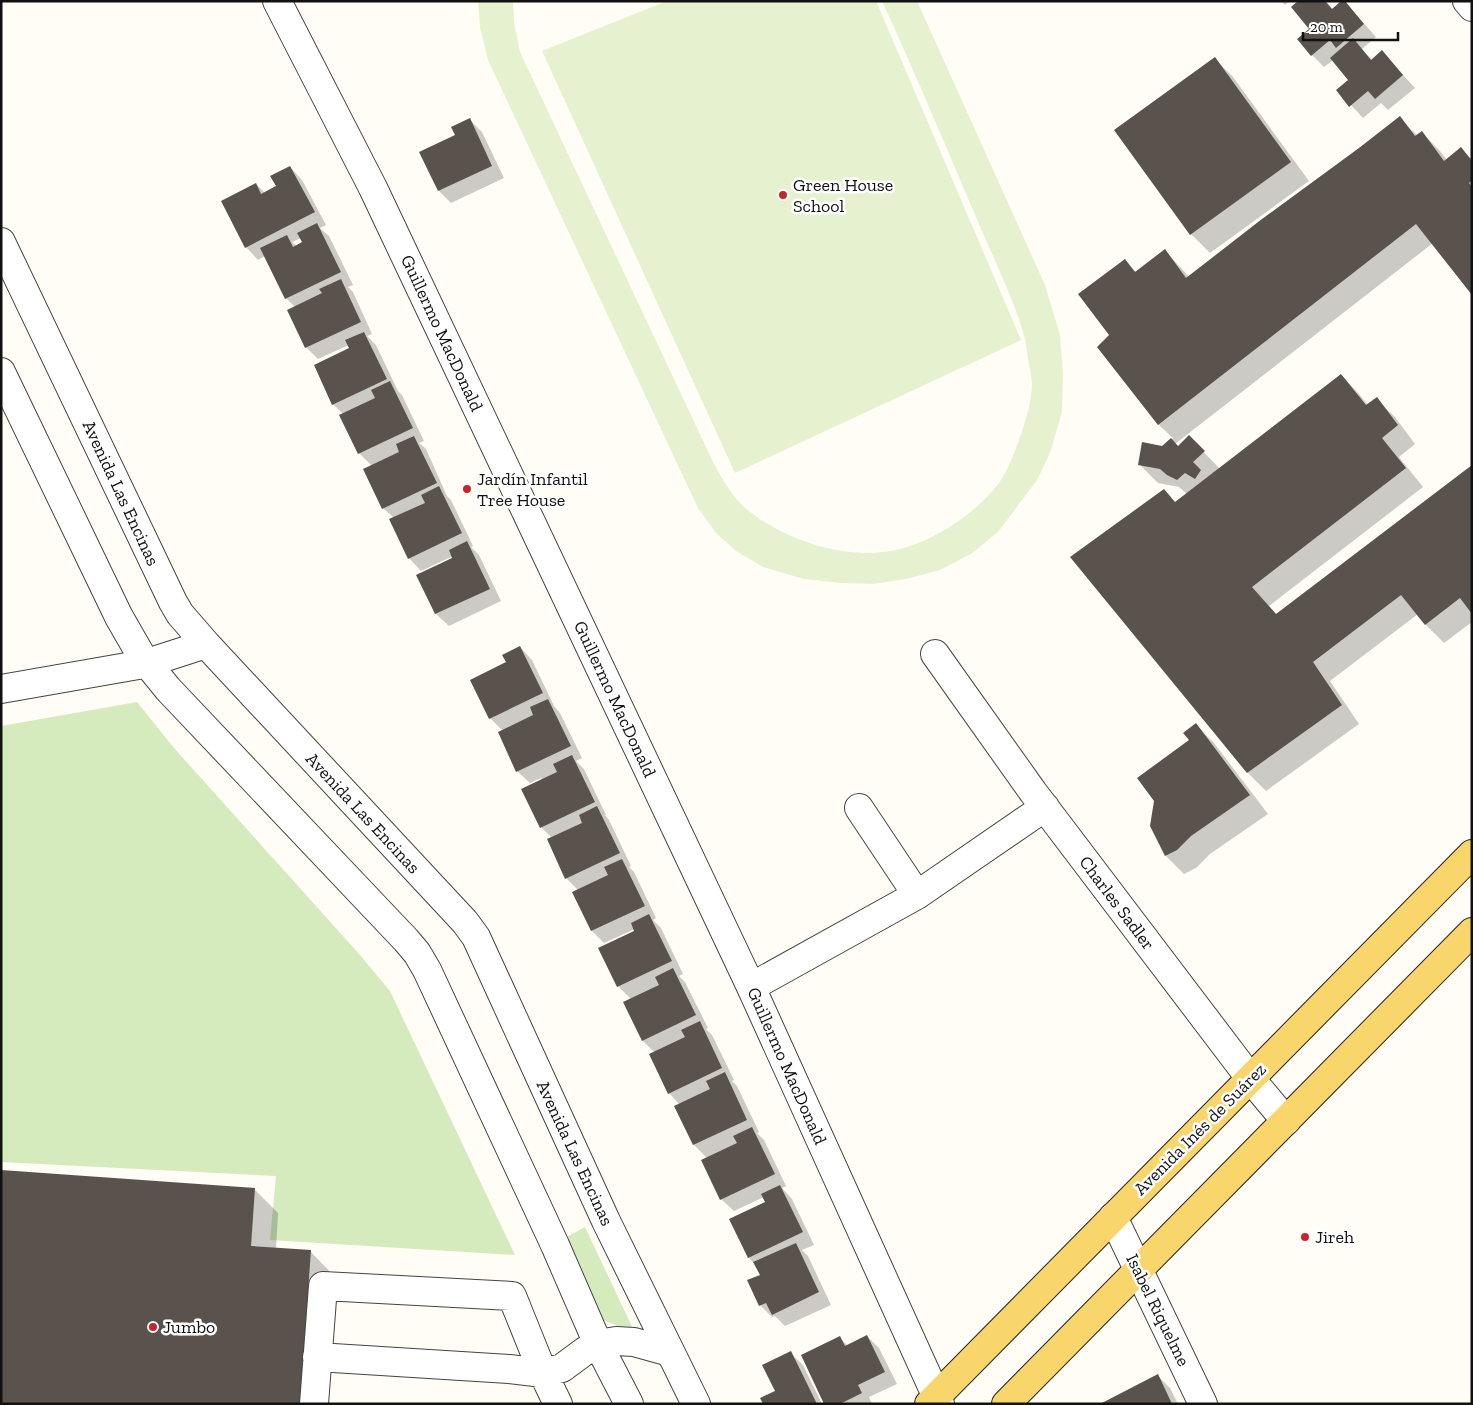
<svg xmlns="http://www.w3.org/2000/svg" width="1473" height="1405" font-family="'Zilla Slab',serif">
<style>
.green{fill:#d5ebbd}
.pitch{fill:#e6f2cf}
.shadow{fill:#0003;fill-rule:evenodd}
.building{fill:#5a524d}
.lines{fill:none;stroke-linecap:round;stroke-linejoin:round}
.minor-casing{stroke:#444;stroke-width:30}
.major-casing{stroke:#222;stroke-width:30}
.minor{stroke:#fff;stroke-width:28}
.major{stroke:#f9d66b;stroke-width:28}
.poi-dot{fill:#c4262e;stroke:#fff;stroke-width:2}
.labels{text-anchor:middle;stroke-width:5;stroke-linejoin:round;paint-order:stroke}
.poi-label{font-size:18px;fill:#111;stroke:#fff;text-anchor:start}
.street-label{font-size:18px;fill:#111;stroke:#fff}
</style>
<rect width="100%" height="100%" fill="#fffdf5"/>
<!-- green -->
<path class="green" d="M137 702 174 748 360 955 390 991 515 1255 270 1240 276 1176 1 1162V726Z
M585 1227 635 1333 603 1320 565 1238Z"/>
<!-- pitch -->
<path class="pitch" d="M478 1H513L514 22 520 52 714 464C722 478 731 495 743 506 778 537 837 558 883 552 925 548 974 516 999 483 1008 470 1014 454 1019 440 1025 423 1031 404 1032 386 1032 379 1030 371 1029 364 1027 356 1027 347 1025 339 1015 302 997 266 982 231 949 154 917 77 882 1H917L1045 285 1060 335 1063 373 1062 412 1050 453 1037 480 998 532 971 554 940 570 906 579 873 584 841 583 804 579 763 567 736 551 716 533 698 508 488 60 480 27Z
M667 1H876L1021 340 735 473 542 51Z"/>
<!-- shadow -->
<path class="shadow" d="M1281 1H1289L1285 5Z
M1300 1H1326L1333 10 1344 1 1376 37 1362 49 1372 60 1382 52 1415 88 1388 110 1381 103 1363 118 1337 90 1349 80 1333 60 1324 67 1312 55 1311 29Z
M1214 58 1233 77 1309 181 1210 253 1191 234 1115 130Z
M1399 118 1418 136 1422 133 1440 151 1447 160 1461 149 1472 159V293L1433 243 1175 444 1178 447 1189 437 1220 469 1341 375 1359 394 1368 405 1376 399 1395 417 1415 444 1399 457 1423 487 1269 606 1277 615 1472 467V622L1444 643 1426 625 1418 614 1330 681 1359 724 1266 791 1248 773 1176 503 1187 494 1179 487 1158 483 1139 464 1163 447 1173 438 1159 425 1098 348 1110 335 1125 261 1136 272 1165 251 1183 270 1189 277Z
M470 120 482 132 504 178 451 203 439 191 421 153 457 136Z
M290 167 302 180 326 225 320 228 329 236 353 285 348 287 353 292 372 334 367 336 376 345 398 391 402 395 424 441 419 443 426 449 447 496 451 500 473 546 471 547 479 555 501 601 449 626 436 614 418 575 454 559 453 556 421 571 409 558 394 518 383 508 372 466 359 453 343 414 333 404 351 349 349 345 318 359 306 347 295 307 286 298 265 256 258 260 246 247 256 184 265 193 277 187ZM301 238 303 243 297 246 292 242Z
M520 647 532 660 554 706 560 713 582 758 576 761 584 769 606 815H605L609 820 631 866 629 867 634 872 656 918 653 920 661 928 683 974 679 976 685 982 708 1028 706 1029 712 1035 734 1080 732 1081 737 1086 759 1132 757 1133 764 1140 786 1186 782 1188 792 1199 814 1245 802 1250 808 1256 831 1305 785 1326 775 1316 772 1317 760 1305 761 1276 755 1264 749 1258 731 1219 767 1202 764 1197 734 1211 721 1199 708 1159 694 1145 676 1107 680 1105 669 1093 655 1053 643 1041 625 1002 631 999 618 986 636 931 635 929 604 943 592 931 578 890 566 878 548 840 552 838 541 827 542 780 541 778 530 783 517 771 503 731 490 718 507 663Z
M1196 725 1214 743 1268 814 1210 854 1196 868 1184 874 1166 856Z
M254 1189 278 1213 276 1249 310 1251 334 1276 326 1404H1Z
M867 1336 879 1348 897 1384 869 1397 872 1404H826L840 1338 848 1346Z
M790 1353 803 1365 822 1404H764L777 1391Z
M1158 1376 1170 1388 1178 1404H1102Z"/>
<!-- building -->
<path class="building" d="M1298 1H1325L1332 9 1341 1H1345L1364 24 1336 48 1330 40 1311 56 1297 39 1309 29 1291 7Z
M1353 38 1371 60 1382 50 1403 75 1375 99 1368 91 1349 107 1336 90 1348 80 1330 58Z
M1215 57 1291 162 1190 235 1114 130Z
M1400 116 1415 136 1422 131 1444 161 1461 147 1472 161V180L1469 183 1472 187V295L1416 224 1158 425 1097 347 1109 335 1078 294 1125 259 1135 272 1165 249 1186 278 1262 219 1359 148Z
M470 118 492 166 438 191 419 152 455 135 451 127Z
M290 166 315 212 245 248 221 201 256 183 261 194 276 186 270 176Z
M317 223 341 272 285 299 260 248 287 235 293 247 302 242 297 233Z
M341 279 361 322 305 348 287 310 322 293 319 289Z
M364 332 387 379 332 405 314 365 349 348 345 340Z
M1341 374 1366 405 1377 397 1398 425 1382 438 1406 468 1252 587 1276 614 1472 465V614L1460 598 1425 625 1401 595 1313 662 1342 705 1247 773 1070 557 1164 489 1175 502Z
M390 381 413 428 358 454 339 415 375 398 371 390Z
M1189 435 1205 451 1193 462 1201 470 1195 479 1185 473 1177 480 1167 475 1160 469 1138 465 1142 442 1162 446 1171 438 1178 446Z
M414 436 437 483 382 509 363 469 399 452 396 444Z
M439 486 462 533 408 559 389 519 425 503 421 495Z
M467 541 490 589 435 614 416 575 452 558 449 550Z
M520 646 543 693 489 719 470 680 506 662 502 655Z
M548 699 571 746 516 772 498 732 533 715 530 707Z
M1196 723 1250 795 1191 836 1177 850 1165 856 1150 826 1154 801 1137 778 1189 740 1183 733Z
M572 755 595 802 540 828 521 789 557 772 553 764Z
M597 806 620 853 565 879 547 839 582 823 579 815Z
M622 859 645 906 591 931 572 892 608 875 604 867Z
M649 914 672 961 617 987 598 948 634 931 631 923Z
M673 968 696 1015 642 1041 623 1002 659 985 655 977Z
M700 1021 722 1068 668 1094 649 1054 685 1037 681 1030Z
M725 1072 747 1120 693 1145 674 1106 710 1089 706 1081Z
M752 1127 775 1174 720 1200 701 1160 737 1143 733 1136Z
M1 1170 255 1188 251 1246 311 1250 300 1404H1Z
M780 1185 803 1232 748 1258 729 1219 765 1202 761 1194Z
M796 1243 819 1292 772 1315 766 1303 759 1306 747 1280 760 1275 753 1262Z
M867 1335 885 1372 858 1385 862 1393 840 1404H824L801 1355 840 1336 845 1346Z
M791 1351 817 1404H763L760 1398 775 1391 762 1365Z
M1158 1374 1172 1404H1100Z"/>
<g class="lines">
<defs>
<path id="minor" d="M277 1 373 188 751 987 940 1404
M1467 1 1472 7
M1 242 173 602 180 614 206 644 465 922 476 937 606 1221 696 1404
M1 372 119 617 142 657 168 689 406 940 417 953 427 970 555 1245 598 1344 629 1404
M935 654 1033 792 1250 1078 1286 1121
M1 689 144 664 206 644
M859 808 917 895
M751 987 917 895 1045 807
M1113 1217 1203 1404
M317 1357 509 1369 543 1373 562 1368 585 1351 598 1344 616 1341 634 1342 670 1352
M314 1404 323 1286 512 1296 543 1373 558 1404"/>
<path id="major" d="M929 1404 1472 854
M1006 1404 1472 932"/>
</defs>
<!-- minor casing -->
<use href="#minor" class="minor-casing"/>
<!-- major casing -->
<use href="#major" class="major-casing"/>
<!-- minor -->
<use href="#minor" class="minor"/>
<!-- major -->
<use href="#major" class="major"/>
</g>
<!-- markers -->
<g class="poi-dot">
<circle cx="783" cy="195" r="5"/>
<circle cx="467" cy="489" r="5"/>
<circle cx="1305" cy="1237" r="5"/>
<circle cx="153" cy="1327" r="5"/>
</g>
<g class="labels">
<!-- poi labels -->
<g class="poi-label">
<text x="793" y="191">Green House<tspan x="793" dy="21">School</tspan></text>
<text x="477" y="485">Jardín Infantil<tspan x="477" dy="21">Tree House</tspan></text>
<text x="1315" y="1243">Jireh</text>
<text x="163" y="1333">Jumbo</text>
</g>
<!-- street labels -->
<g class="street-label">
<text transform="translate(442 333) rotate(65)" y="6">Guillermo MacDonald</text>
<text transform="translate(121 493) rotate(65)" y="6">Avenida Las Encinas</text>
<text transform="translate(615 699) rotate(65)" y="6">Guillermo MacDonald</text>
<text transform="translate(363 813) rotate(47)" y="6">Avenida Las Encinas</text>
<text transform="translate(1117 903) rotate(53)" y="6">Charles Sadler</text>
<text transform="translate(787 1066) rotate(66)" y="6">Guillermo MacDonald</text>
<text transform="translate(1200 1129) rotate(-45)" y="6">Avenida Inés de Suárez</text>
<text transform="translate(575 1153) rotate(65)" y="6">Avenida Las Encinas</text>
<text transform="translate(1158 1310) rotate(64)" y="6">Isabel Riquelme</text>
</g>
</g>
<!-- border -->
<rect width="1473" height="1405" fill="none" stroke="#111111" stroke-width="5"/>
<!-- scale -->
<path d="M1303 32v8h95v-8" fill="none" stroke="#111111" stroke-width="2.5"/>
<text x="1310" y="32" font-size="15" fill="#111111" stroke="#ffffff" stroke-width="4" paint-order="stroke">20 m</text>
</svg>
